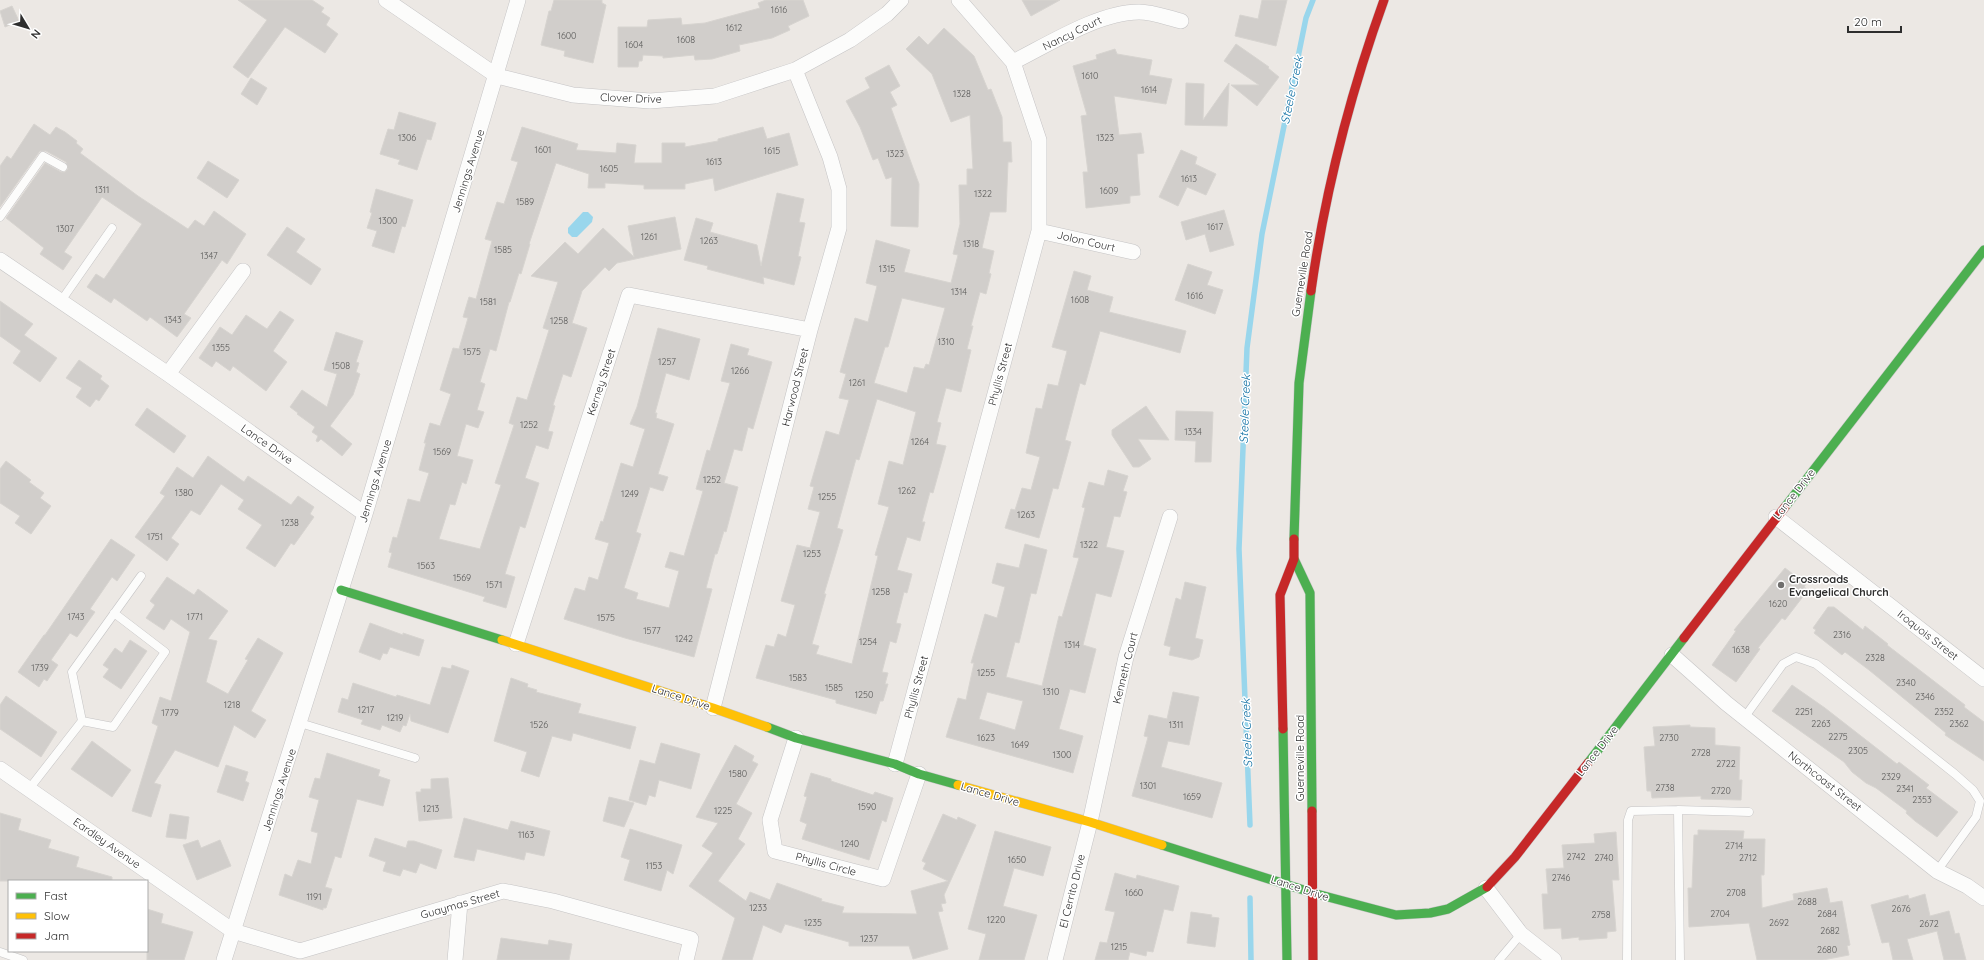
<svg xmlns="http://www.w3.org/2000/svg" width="1984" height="960" font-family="Quicksand,sans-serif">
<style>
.water{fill:#99d6ec}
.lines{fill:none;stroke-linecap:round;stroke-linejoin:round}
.stream{stroke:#99d6ec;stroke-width:5.5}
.building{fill:#d1cecb;stroke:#d7d4d0;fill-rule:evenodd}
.lane-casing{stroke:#c5c4c5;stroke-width:9}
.street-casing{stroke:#c5c4c5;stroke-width:16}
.fast-casing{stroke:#c5c4c5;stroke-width:10}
.slow-casing{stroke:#c5c4c5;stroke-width:10}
.jam-casing{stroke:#c5c4c5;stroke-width:10}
.lane{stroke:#fcfcfb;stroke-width:8}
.street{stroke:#fcfcfb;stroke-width:15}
.fast{stroke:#4caf50;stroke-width:9}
.slow{stroke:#ffc107;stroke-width:9}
.jam{stroke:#c62828;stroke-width:9}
.poi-dot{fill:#706f6e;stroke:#fff;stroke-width:1.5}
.labels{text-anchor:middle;stroke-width:3;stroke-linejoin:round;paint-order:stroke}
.number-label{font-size:9px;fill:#585857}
.street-label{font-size:11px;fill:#2e2e2e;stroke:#fff}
.poi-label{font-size:11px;font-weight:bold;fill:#2e2e2e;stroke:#fff;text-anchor:start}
.water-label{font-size:12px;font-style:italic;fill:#0d6fa3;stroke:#fff}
</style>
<rect width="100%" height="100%" fill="#ece8e4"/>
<!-- water -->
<path class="water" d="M583 212H588L593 217 592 222 577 237H572L568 233V228Z"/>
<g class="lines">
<!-- stream -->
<path class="stream" d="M1250 825 1239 549 1247 348 1262 234 1306 18 1313 0
M1250 898 1251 960"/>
</g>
<!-- building -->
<path class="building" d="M238 0H312L324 8 321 12 330 18 326 25 338 34 325 53 285 27 248 78 233 67 267 20Z
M554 0H602V3L606 5 593 63 564 56 565 51 541 45 549 11H551Z
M766 0H803L809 16 788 26 790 30 772 38 739 45 740 51 712 59 695 60 694 55 663 58V56L643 55 642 61H639L638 67H618V27H647L648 20 681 18 682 25 705 23 760 8 758 3Z
M1022 0H1060L1031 16Z
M1262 0H1287L1276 46 1235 36 1240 15 1258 19Z
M12 6 19 21 5 27 0 11Z
M944 28 974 56 988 90 991 89 1002 117 1003 142H1011L1012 162H1008L1006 212H990L982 248 994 251 989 273 991 274 986 294 980 292 971 326H973L967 349 971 350 961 392 946 388 937 422 941 423 936 444 946 446 933 493 930 492 922 522H925L920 541 907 537 897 570 912 574 907 593 904 592 896 623 901 624 896 643 890 641 882 672 888 673 885 684H888L883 701H880L876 714 836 703V700L756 678 766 645 774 647 778 634 786 637 795 605 781 601 797 545 810 548 820 512 808 509 814 487 810 486 826 431 839 435 849 400 839 398 846 374 840 372 855 318 868 322 877 286 866 283 876 240 910 250 904 272 951 283 958 255 953 254 960 224 959 185H967V169H973L970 115 951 122 932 74 906 49 919 36 928 45ZM902 298 945 308 929 365 926 364 924 369 914 367 907 393 874 383 885 347H888ZM877 399 916 412 903 465 889 461 878 504 889 507 875 555 878 556 852 664 816 654 819 646 812 644 826 594H824L843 530 837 528 856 459 859 460Z
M1236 44 1269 67 1268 68 1279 77 1257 106 1231 85H1259L1224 61Z
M1115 49 1117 54 1152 60 1149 75 1172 79 1166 104 1114 96 1119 135 1141 133 1144 153 1137 154 1140 195 1130 196V203L1086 208 1083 172H1088L1081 116 1087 115 1073 66 1097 59 1096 55Z
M889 65 900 86 890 92 897 105 891 108 919 184 918 227 891 226 892 177 886 179 878 158 873 160 860 127 846 101 870 88 865 78Z
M251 78 267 88 257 105 241 94Z
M1186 83 1204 84 1203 120 1229 83 1227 126 1185 125Z
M399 112 436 123 431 140 427 139 417 170 398 164 400 160 380 154 388 129 394 130Z
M34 124 50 135 56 127 65 132 77 141 76 143 83 149 80 153 138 196 188 229 195 220 204 226 214 211 246 234 227 264 222 260 184 314 191 318 177 337 150 317 147 321 114 298 111 303 87 287 96 274 104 279 142 224 102 197 64 252 72 257 63 270 40 254 44 248 6 218 45 163 61 172H65L68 169 66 162 46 151H40L0 207V166L7 156 11 159Z
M522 127 578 144 576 150 616 153 617 143 636 145 634 163H662V143H685V147L718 141V139L763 127 767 139 789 133 798 165 715 191 713 178 685 184V189H644V185L605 183V188H588L589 174 556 163 529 244H530L521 274 519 273 510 302H509L496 351 490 349 480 382 485 384 477 410 484 412 478 428 466 424 457 456 473 460 466 484 462 482 455 505 450 504 439 539 480 549 501 485 495 483 514 425 509 423 517 397 527 400 549 330 543 328 558 282 531 276 565 242 578 254 603 228 634 257 628 226 675 217 681 249 617 263 609 271 605 267 582 291 572 323 587 328 571 377 563 374 553 405 555 406 548 431 553 432 548 449 536 445 525 478 539 483 525 528 520 526 505 574 515 577 506 608 483 601 485 597 388 567 392 553 389 552 393 537 397 538 408 499 420 502 429 473 419 470 426 443H424L430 423 440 426 451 394 440 390 453 348 459 349 468 318 463 317 469 297 476 299 492 241 485 239 497 202 504 204 518 162 511 160Z
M1181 150 1197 157 1195 164 1216 174 1206 195 1187 187 1178 206 1159 197Z
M208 161 239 180 227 198 197 178Z
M376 189 413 200 405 227 402 226 394 253 372 246 377 231 367 228 372 213 370 212Z
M777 193 804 199 799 222 805 223 798 256 801 257 794 285 763 277 764 284 707 269 708 266 684 260 696 218 713 223 710 232 757 245 761 266Z
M1224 210 1234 245 1210 252 1205 234 1186 240 1181 222Z
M287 227 305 239 296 252 321 269 311 285 267 255Z
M1188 264 1212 272 1207 285 1223 290 1215 314 1175 300Z
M1074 271 1091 276 1087 290 1113 297 1109 312 1186 331 1180 353 1100 331 1085 385 1080 383 1065 440 1071 442 1058 489 1053 488 1039 538 1005 528 1011 509 1015 510 1022 488 1031 490 1040 457 1026 453 1036 408 1042 409 1048 384 1058 386 1067 351 1052 347Z
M0 301 33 324 24 335 57 358 40 382 13 363 21 351 0 336Z
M280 311 294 320 273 351 287 362 266 391 233 366 230 371 216 361 212 367 199 358 220 327 232 335 246 315 267 329Z
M658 328 700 339 689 380 666 373 655 413H657L656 418 674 424 658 474 668 477 663 491 650 487 636 532 641 534 624 588 638 593 636 599 669 608 679 571 665 567 670 552 684 556 703 491 696 489 707 450 710 451 730 383 721 381 731 344 749 349 747 355 772 362 753 429 748 427 742 451 734 449 724 483 738 487 726 532 724 531 717 554H715L706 588 712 589 694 657 625 638 564 619 575 588 585 591 589 577 598 580 609 543 595 539 601 521 603 522 621 463 633 467 645 429 630 424 637 407Z
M336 332 363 341 356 362 359 363 356 372 360 374 353 395 330 426 352 444 342 456 321 439 318 442 316 441 318 436 312 432 315 427 297 414 298 413 290 407 302 390 327 407 337 374 324 370Z
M79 360 102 376 100 379 109 386 99 401 96 399 90 407 76 397 82 388 66 378Z
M1146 406 1169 440 1138 439 1151 459 1139 467H1133L1112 435V430Z
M147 408 186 436 174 453 135 425Z
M1176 411 1213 412 1211 462H1195L1196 441 1175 440Z
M208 456 244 482 248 476 291 505 298 496 314 507 310 514 314 517 294 545 291 543 275 567 246 548 262 525 238 509 244 500 221 484 200 515 191 510 171 538 179 544 167 561 135 537 165 496 160 493 177 467 193 478Z
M6 461 31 480 29 482 44 493 40 498 51 506 31 534 15 523 20 516 0 503V469Z
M1108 470 1128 476 1123 491 1127 492 1120 517 1114 516 1106 547 1124 551 1111 597 1096 593 1083 645 1096 649 1085 693 1070 689 1059 729 1083 736 1073 773 946 737 958 698 966 700 974 663H971L985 614 997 618 1005 587 992 583 997 563 1019 568 1025 544 1047 550 1036 594 1031 593 1019 643 1015 642 1006 677 1042 686 1059 616 1062 617 1079 558 1073 557 1085 508 1082 507 1089 482 1104 486ZM987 692 1023 701 1015 730 979 719Z
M111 539 135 555 117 581 112 577 90 609 95 612 77 637 70 633 51 660 58 665 47 681 44 679 39 687 18 672 44 635H45Z
M1785 568 1806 584 1804 587 1808 590 1785 620 1782 618 1758 648 1760 649 1736 682 1712 665 1736 631 1734 630Z
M167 577 194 595 198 589 228 611 208 639 217 641 206 682 228 694 248 660 245 659 258 638 283 653 251 711 266 720 255 738 234 725 218 767 175 750 154 783 161 785 151 817 132 811 158 726 152 723 160 697 171 701 190 632 171 619 164 630 146 618 155 605 150 601Z
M1185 582 1206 587 1195 638 1203 640 1199 657 1192 660 1169 655 1171 647 1164 645 1176 598 1181 600Z
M1828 607H1834L1863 630 1865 626 1888 644 1887 645 1965 705 1964 707 1984 722V761L1945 735 1946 733 1869 670 1845 652 1842 655 1814 633 1816 630 1813 628Z
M370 623 403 635V633L424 640 419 656 390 647 387 654 383 653 380 660 359 652Z
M130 640 147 651 121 689 103 677 109 669 103 665 115 648 122 653Z
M452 665 469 671 448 733 411 721 410 714 406 726 403 725 400 732 382 725 380 730 361 724 363 720 338 712 342 698 348 700 353 683 396 697 397 695 430 705 442 667 451 669Z
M511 678 528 684 527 687 537 690 536 692 581 704 578 713 636 727 630 749 573 733 571 741 552 736 539 777 521 771 527 752 494 741Z
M1792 685 1825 708 1897 764 1899 762 1929 785 1926 788 1958 812 1937 837 1915 821 1906 813 1907 811 1876 788 1866 783 1852 772 1844 762 1772 711Z
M1173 692 1199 697 1189 745 1168 741 1161 767 1222 783 1212 818 1132 796 1148 737 1144 736 1149 715 1167 719Z
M6 696 57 732 41 757 0 729V705Z
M1690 725V727L1715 728V745L1740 747 1739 780H1742L1741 800 1701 799V796L1652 798 1651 791H1647L1644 747 1655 746 1653 727Z
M92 741 131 770 112 797 71 769Z
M661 743 700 754 691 789 659 780 655 797 649 795 646 805 629 800 640 760 655 764Z
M735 745 754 756 752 761 758 764 736 804 752 813 738 839 745 844 718 881 746 901 750 892 770 900 777 883 822 899 821 901 844 907 842 913 917 914 911 891 948 881 923 869 926 863 922 861 943 814 957 820 958 817 976 825 944 895 946 903 941 904 943 911 938 912 948 949 913 959 909 946H849V942L785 924 781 933 763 925 752 960H722L735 918 689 886 713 853 702 846 718 823 696 817Z
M327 753 380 770 378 776 390 780 383 806 357 799 341 858 335 856 325 887 332 889 326 908H323V910L279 895 285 874 292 877 298 860 311 864 318 833 311 831 319 800 309 797 315 778 320 779Z
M226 765 248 772 245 781 249 783 243 801 217 792Z
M811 773 831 779V781L873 795 875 792 893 798 886 822 882 820 869 860 802 839 807 824 800 821 807 797 804 796Z
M448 778 452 818 419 821 416 792H421V789H431V779Z
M609 797 634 803 624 827 603 821Z
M0 813 21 819 18 830 51 840 48 848 79 857 76 867 112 877V881H0Z
M170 814 189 817 186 839 166 837Z
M464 818 508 830 511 821 550 831 544 856 526 852 524 860 477 849 474 861 454 857Z
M630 829 682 845 673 874 667 870 661 891 624 880 630 860 621 857Z
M1698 830 1744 831 1743 839H1765L1764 875H1761L1762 908 1794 900 1793 894 1827 888 1830 903 1842 901 1850 945 1847 946 1849 955 1823 960H1757L1749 923 1689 927 1688 888H1692L1694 835H1698Z
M995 831 1051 847 1043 876 1014 868 1003 906 1037 915 1024 960H979L986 934 968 929Z
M1616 832 1619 880H1612L1616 931 1607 932V938L1579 940V937L1562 939 1561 928 1544 929 1542 894H1548L1546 869 1564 868 1562 845 1595 843 1594 834Z
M375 838 406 848 408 841H414L442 850 436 869 420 863 416 873 403 869 400 876 383 871 386 862 369 856Z
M198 840 201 848 220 840 231 866 197 880 183 845Z
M1115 873 1136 879 1137 875 1179 886 1173 911 1164 909 1153 952 1147 951 1146 956 1130 952 1128 960H1095L1100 942 1107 943 1115 912 1105 910Z
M1925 894 1930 916 1949 911 1955 934 1959 933 1966 960H1944L1937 931 1907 939 1913 960H1893L1889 942 1882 943 1871 905 1908 895 1909 899Z
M147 909 163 914 161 923 193 932 184 960H147Z
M1191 912 1212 915 1211 917 1219 918 1215 947 1187 943Z
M501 938 548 945 549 940 572 944 569 960H497Z"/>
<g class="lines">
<defs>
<path id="lane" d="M0 217 43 156 63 167
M61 301 112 228
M1744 718 1783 664 1796 657 1816 664 1955 774 1973 790 1980 801 1976 817 1937 871
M82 721 113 727 165 652 114 613
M300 723 415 758
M29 789 82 721 72 672 141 576
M1678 810 1749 812
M0 952 23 960
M1499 960 1521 934
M1627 960 1628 820 1631 811 1678 810 1680 960"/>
<path id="street" d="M386 0 497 76 573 95 650 101 715 96 795 70 850 40 887 14 901 0
M1013 62C1049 44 1099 12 1139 12 1153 12 1168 18 1181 21
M1039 231 1133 252
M0 260 168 374 365 514
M168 374 243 271
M1776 517 1984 679
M516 644 629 295 810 330
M1672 655 1726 703 1937 871 1967 886 1984 898
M713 708 810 330 839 228V189L830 157 795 70
M796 738 770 820 775 851 883 879 919 774
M895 764 1039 231V140L1013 62 959 0
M0 769 233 931 300 951 503 891 553 901 691 939 686 960
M1486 888 1521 934 1554 960
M224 960 365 514 518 0
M455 960 460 903
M1055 960 1090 822 1126 657 1170 517"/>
<path id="fast" d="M1785 507 1984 250
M1294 539 1299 383 1311 291
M1294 559 1310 593 1312 811
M341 590 502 640
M767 727 796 738 895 764 919 774 958 785
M1283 729 1287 960
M1588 763 1684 638
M1162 845 1313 893 1396 915 1430 913 1448 909 1487 887"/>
<path id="slow" d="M502 640 713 708 767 727
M958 785 1090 822 1162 845"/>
<path id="jam" d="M1311 291C1325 192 1350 94 1384 0
M1684 638 1785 507
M1283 729 1280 595 1294 559V539
M1312 811 1313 960
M1487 887 1515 857 1588 763"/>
</defs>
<!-- lane casing -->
<use href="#lane" class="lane-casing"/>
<!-- street casing -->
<use href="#street" class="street-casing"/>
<!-- fast casing -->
<use href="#fast" class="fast-casing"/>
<!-- slow casing -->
<use href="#slow" class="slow-casing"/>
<!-- jam casing -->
<use href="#jam" class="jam-casing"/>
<!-- lane -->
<use href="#lane" class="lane"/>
<!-- street -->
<use href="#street" class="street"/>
<!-- fast -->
<use href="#fast" class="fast"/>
<!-- slow -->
<use href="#slow" class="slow"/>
<!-- jam -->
<use href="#jam" class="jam"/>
</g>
<!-- markers -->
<circle class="poi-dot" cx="1781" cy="585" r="4"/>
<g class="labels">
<!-- number labels -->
<g class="number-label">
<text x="779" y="13">1616</text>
<text x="734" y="31">1612</text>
<text x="567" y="39">1600</text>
<text x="686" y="43">1608</text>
<text x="634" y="48">1604</text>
<text x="1090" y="79">1610</text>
<text x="1149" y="93">1614</text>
<text x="962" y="97">1328</text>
<text x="407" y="141">1306</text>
<text x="1105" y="141">1323</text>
<text x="543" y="153">1601</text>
<text x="772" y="154">1615</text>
<text x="895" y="157">1323</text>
<text x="714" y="165">1613</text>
<text x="609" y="172">1605</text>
<text x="1189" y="182">1613</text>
<text x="102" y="193">1311</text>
<text x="1109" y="194">1609</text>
<text x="983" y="197">1322</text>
<text x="525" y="205">1589</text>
<text x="388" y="224">1300</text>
<text x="1215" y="230">1617</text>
<text x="65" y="232">1307</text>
<text x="649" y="240">1261</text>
<text x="709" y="244">1263</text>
<text x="971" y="247">1318</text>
<text x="503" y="253">1585</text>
<text x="209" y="259">1347</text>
<text x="887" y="272">1315</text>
<text x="959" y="295">1314</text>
<text x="1195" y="299">1616</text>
<text x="1080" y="303">1608</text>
<text x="488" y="305">1581</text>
<text x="173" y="323">1343</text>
<text x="559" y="324">1258</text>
<text x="946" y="345">1310</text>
<text x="221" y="351">1355</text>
<text x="472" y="355">1575</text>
<text x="667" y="365">1257</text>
<text x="341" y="369">1508</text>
<text x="740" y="374">1266</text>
<text x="857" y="386">1261</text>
<text x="529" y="428">1252</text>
<text x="1193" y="435">1334</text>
<text x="920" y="445">1264</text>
<text x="442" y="455">1569</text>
<text x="712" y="483">1252</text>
<text x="907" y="494">1262</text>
<text x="184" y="496">1380</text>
<text x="630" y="497">1249</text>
<text x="827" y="500">1255</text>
<text x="1026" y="518">1263</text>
<text x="290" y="526">1238</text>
<text x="155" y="540">1751</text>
<text x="1089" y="548">1322</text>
<text x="812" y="557">1253</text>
<text x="426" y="569">1563</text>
<text x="462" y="581">1569</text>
<text x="494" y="588">1571</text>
<text x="881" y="595">1258</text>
<text x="1778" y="607">1620</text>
<text x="76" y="620">1743</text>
<text x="195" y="620">1771</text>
<text x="606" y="621">1575</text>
<text x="652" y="634">1577</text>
<text x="1842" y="638">2316</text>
<text x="684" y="642">1242</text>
<text x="868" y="645">1254</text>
<text x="1072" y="648">1314</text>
<text x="1741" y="653">1638</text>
<text x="1875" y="661">2328</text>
<text x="40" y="671">1739</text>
<text x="986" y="676">1255</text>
<text x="798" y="681">1583</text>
<text x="1906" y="686">2340</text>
<text x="834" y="691">1585</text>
<text x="1051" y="695">1310</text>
<text x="864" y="698">1250</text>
<text x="1925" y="700">2346</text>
<text x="232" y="708">1218</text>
<text x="366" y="713">1217</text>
<text x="1804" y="715">2251</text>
<text x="1944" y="715">2352</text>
<text x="170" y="716">1779</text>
<text x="395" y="721">1219</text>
<text x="1821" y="727">2263</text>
<text x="1959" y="727">2362</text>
<text x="539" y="728">1526</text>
<text x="1176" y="728">1311</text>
<text x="1838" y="740">2275</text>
<text x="986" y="741">1623</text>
<text x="1669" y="741">2730</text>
<text x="1020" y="748">1649</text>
<text x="1858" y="754">2305</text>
<text x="1701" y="756">2728</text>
<text x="1062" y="758">1300</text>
<text x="1726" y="767">2722</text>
<text x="738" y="777">1580</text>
<text x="1891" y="780">2329</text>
<text x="1148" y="789">1301</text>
<text x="1665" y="791">2738</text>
<text x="1905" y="792">2341</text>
<text x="1721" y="794">2720</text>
<text x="1192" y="800">1659</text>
<text x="1922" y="803">2353</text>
<text x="867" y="810">1590</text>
<text x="431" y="812">1213</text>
<text x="723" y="814">1225</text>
<text x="526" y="838">1163</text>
<text x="850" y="847">1240</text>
<text x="1734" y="849">2714</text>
<text x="1576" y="860">2742</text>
<text x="1604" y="861">2740</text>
<text x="1748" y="861">2712</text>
<text x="1017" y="863">1650</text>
<text x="654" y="869">1153</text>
<text x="1561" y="881">2746</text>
<text x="1134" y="896">1660</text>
<text x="1736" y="896">2708</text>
<text x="314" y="900">1191</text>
<text x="1807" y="905">2688</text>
<text x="758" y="911">1233</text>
<text x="1901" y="912">2676</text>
<text x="1720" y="917">2704</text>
<text x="1827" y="917">2684</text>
<text x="1601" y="918">2758</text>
<text x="996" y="923">1220</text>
<text x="813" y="926">1235</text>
<text x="1779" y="926">2692</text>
<text x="1929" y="927">2672</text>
<text x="1830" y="934">2682</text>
<text x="869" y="942">1237</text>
<text x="1119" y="950">1215</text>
<text x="1827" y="953">2680</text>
</g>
<!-- street labels -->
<g class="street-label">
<text transform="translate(1072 33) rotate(-26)" y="4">Nancy Court</text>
<text transform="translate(631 98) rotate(2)" y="4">Clover Drive</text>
<text transform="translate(468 171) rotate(-73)" y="4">Jennings Avenue</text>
<text transform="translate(1086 241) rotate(13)" y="4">Jolon Court</text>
<text transform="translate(1302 274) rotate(-81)" y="4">Guerneville Road</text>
<text transform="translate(1000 374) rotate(-75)" y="4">Phyllis Street</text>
<text transform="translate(601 382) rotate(-72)" y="4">Kerney Street</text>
<text transform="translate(795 387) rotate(-76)" y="4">Harwood Street</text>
<text transform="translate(267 444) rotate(35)" y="4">Lance Drive</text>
<text transform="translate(375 481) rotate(-73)" y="4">Jennings Avenue</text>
<text transform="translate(1794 494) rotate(-52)" y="4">Lance Drive</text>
<text transform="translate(1928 635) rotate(38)" y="4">Iroquois Street</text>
<text transform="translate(1125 668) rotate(-76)" y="4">Kenneth Court</text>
<text transform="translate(916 687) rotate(-75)" y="4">Phyllis Street</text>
<text transform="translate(681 697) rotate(18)" y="4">Lance Drive</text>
<text transform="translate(1597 751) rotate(-52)" y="4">Lance Drive</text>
<text transform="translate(1300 758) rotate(-90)" y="4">Guerneville Road</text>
<text transform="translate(1825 781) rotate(38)" y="4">Northcoast Street</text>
<text transform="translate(279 790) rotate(-72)" y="4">Jennings Avenue</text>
<text transform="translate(990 794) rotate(16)" y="4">Lance Drive</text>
<text transform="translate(107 843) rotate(35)" y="4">Eardley Avenue</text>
<text transform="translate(826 864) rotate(15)" y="4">Phyllis Circle</text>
<text transform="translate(1300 888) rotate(18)" y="4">Lance Drive</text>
<text transform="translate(1072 891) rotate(-76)" y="4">El Cerrito Drive</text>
<text transform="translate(460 904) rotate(-16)" y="4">Guaymas Street</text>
</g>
<!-- poi labels -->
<g class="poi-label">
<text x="1789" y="583">Crossroads<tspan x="1789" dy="13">Evangelical Church</tspan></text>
</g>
<!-- water labels -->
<g class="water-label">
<text transform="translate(1292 90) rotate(-78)" y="4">Steele Creek</text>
<text transform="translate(1245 409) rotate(-88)" y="4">Steele Creek</text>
<text transform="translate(1247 733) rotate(-92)" y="4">Steele Creek</text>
</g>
</g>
<!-- legend -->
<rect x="8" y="880" width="140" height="72" fill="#ffffff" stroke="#ababab"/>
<rect x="16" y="893" width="20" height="6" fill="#4caf50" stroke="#ababab"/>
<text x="44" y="900" font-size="12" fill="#2e2e2e">Fast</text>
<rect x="16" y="913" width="20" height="6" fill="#ffc107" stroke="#ababab"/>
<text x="44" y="920" font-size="12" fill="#2e2e2e">Slow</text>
<rect x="16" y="933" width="20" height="6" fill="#c62828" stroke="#ababab"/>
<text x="44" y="940" font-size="12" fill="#2e2e2e">Jam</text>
<!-- north arrow -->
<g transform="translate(28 28) rotate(128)" stroke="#ffffff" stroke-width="3" paint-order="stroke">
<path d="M0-3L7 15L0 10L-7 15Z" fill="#2e2e2e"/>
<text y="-6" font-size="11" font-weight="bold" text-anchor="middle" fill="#2e2e2e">N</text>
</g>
<!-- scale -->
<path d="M1848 26v6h53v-6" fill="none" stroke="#2e2e2e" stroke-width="2"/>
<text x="1854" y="26" font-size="12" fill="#2e2e2e" stroke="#ffffff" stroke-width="3" paint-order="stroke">20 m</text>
</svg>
